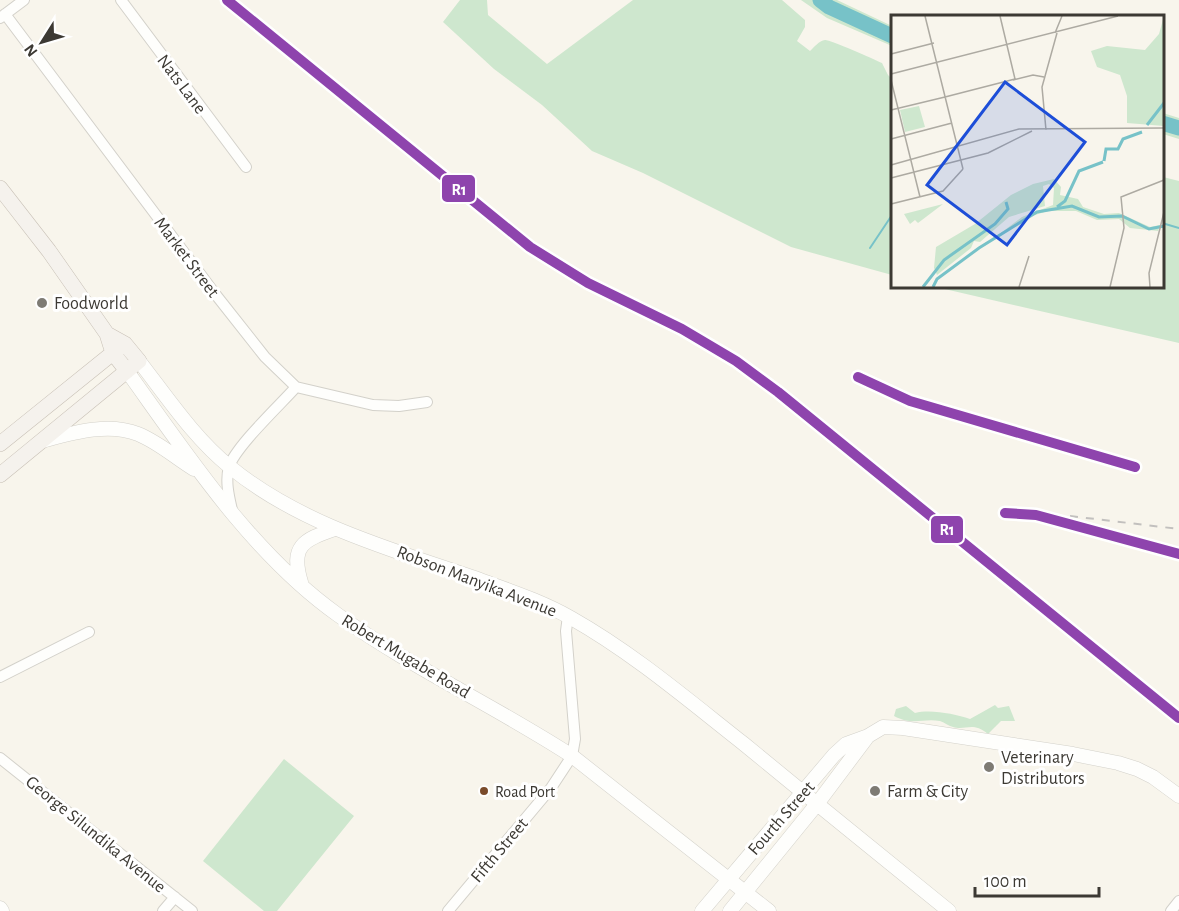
<svg xmlns="http://www.w3.org/2000/svg" width="1179" height="911" font-family="'Alegreya Sans',sans-serif">
<style>
.green{fill:#cee7ce}
.lines{fill:none;stroke-linecap:round;stroke-linejoin:round}
.stream{stroke:#77c2c8;stroke-width:2}
.river{stroke:#77c2c8;stroke-width:15}
.minor-casing{stroke:#d3d1ca;stroke-width:12}
.secondary-casing{stroke:#d3d1ca;stroke-width:15}
.primary-casing{stroke:#c8c0b6;stroke-width:16}
.minor{stroke:#fefefc;stroke-width:10}
.secondary{stroke:#fefefc;stroke-width:14}
.primary{stroke:#f5f2ed;stroke-width:15}
.rail{stroke:#c2c0be;stroke-width:2;stroke-dasharray:8 8;stroke-linecap:butt}
.rail-1-casing{stroke:#fff;stroke-width:15}
.rail-1{stroke:#8e44ad;stroke-width:10}
.poi-dot{fill:#7e7b74;stroke:#fff;stroke-width:2}
.bus-dot{fill:#7a4b2a;stroke:#fff;stroke-width:2}
.labels{text-anchor:middle;stroke-width:6;stroke-linejoin:round;paint-order:stroke}
.bus-label{font-size:16px;fill:#3c3933;stroke:#fff;text-anchor:start}
.street-label{font-size:18px;fill:#3c3933;stroke:#fff}
.poi-label{font-size:18px;fill:#3c3933;stroke:#fff;text-anchor:start}
.inset-river{fill:none;stroke:#77c2c8;stroke-width:3}
.inset-road{fill:none;stroke:#adaaa2;stroke-width:1.5}
.view{fill:#1d4ed8;fill-opacity:0.15;stroke:#1d4ed8;stroke-width:3}
.inset-edge{fill:none;stroke:#3c3933;stroke-width:3}
.line-badge{stroke:#fff;stroke-width:2}
.badge-label{font-size:16px;text-anchor:middle;font-weight:bold;fill:#fff}
</style>
<rect width="100%" height="100%" fill="#f8f5ec"/>
<!-- green -->
<path class="green" d="M460 0H487L488 15 547 64 633 0H782L805 20V27L797 41 810 51C814 47 819 41 825 40 828 39 874 59 882 63L888 75 892 79V275L791 247 643 173 592 151 542 105 494 69 443 22Z
M801 0H837L892 26V46L827 18Z
M1163 113 1179 118V139L1163 134Z
M1163 177 1179 181V343L936 287 1162 286Z
M995 705 998 708 1009 706 1015 721H1001L988 734C972 721 966 731 953 727 948 726 944 722 940 721 922 718 913 726 894 716L896 709 906 706 915 713C931 709 955 714 970 719Z
M284 759 354 816 277 911H264L203 861Z"/>
<g class="lines">
<!-- stream -->
<path class="stream" d="M1162 223 1179 228
M870 248 892 215"/>
<!-- river -->
<path class="river" d="M820 0 829 7 892 36
M1162 123 1179 128"/>
<defs>
<path id="minor" d="M121 0 246 167
M5 14 216 295 265 357 296 387 373 405 399 406 427 402
M0 18 24 0
M232 510C229 497 225 481 229 467 235 447 281 404 296 387
M0 677 89 632
M0 758 192 911
M163 911 175 897
M448 911 551 788 572 756 575 739 566 631 568 616
M1171 911 1179 901"/>
<path id="secondary" d="M139 361C167 397 194 438 230 467 302 526 397 551 483 581 513 592 543 602 571 618 633 653 688 700 744 744 812 800 881 856 949 911
M127 371C188 456 252 554 338 615 412 668 495 706 572 756L769 911
M42 441C72 433 108 422 138 434 158 442 176 458 194 469
M301 582C290 546 303 540 335 529
M0 908 2 911
M702 911 834 755 846 744 868 736 883 727 903 728 1073 754 1118 763 1137 769 1153 777 1179 796
M730 911 817 804 868 736"/>
<path id="primary" d="M0 188 49 251 107 334 113 353 127 371
M0 444 119 348
M0 475 139 361 125 344 107 334"/>
</defs>
<!-- minor casing -->
<use href="#minor" class="minor-casing"/>
<!-- secondary casing -->
<use href="#secondary" class="secondary-casing"/>
<!-- primary casing -->
<use href="#primary" class="primary-casing"/>
<!-- minor -->
<use href="#minor" class="minor"/>
<!-- secondary -->
<use href="#secondary" class="secondary"/>
<!-- primary -->
<use href="#primary" class="primary"/>
<!-- rail -->
<path class="rail" d="M858 377 910 401 1135 467
M1005 513 1036 515 1179 554
M1070 516 1179 529
M992 567 1026 588 1179 712"/>
<defs>
<path id="rail-1" d="M227 0 530 247 588 283 682 329 736 361 778 392 1179 718
M858 377 910 401 1135 467
M1005 513 1036 515 1179 554"/>
</defs>
<!-- rail-1 casing -->
<use href="#rail-1" class="rail-1-casing"/>
<!-- rail-1 -->
<use href="#rail-1" class="rail-1"/>
</g>
<!-- markers -->
<g class="poi-dot">
<circle cx="42" cy="303" r="6"/>
<circle cx="989" cy="767" r="6"/>
<circle cx="875" cy="791" r="6"/>
</g>
<circle class="bus-dot" cx="484" cy="791" r="5"/>
<g class="labels">
<!-- bus labels -->
<g class="bus-label">
<text x="495" y="797">Road Port</text>
</g>
<!-- street labels -->
<g class="street-label">
<text transform="translate(182 84) rotate(53)" y="6">Nats Lane</text>
<text transform="translate(187 257) rotate(53)" y="6">Market Street</text>
<text transform="translate(477 581) rotate(21)" y="6">Robson Manyika Avenue</text>
<text transform="translate(406 656) rotate(31)" y="6">Robert Mugabe Road</text>
<text transform="translate(781 818) rotate(-49)" y="6">Fourth Street</text>
<text transform="translate(96 834) rotate(39)" y="6">George Silundika Avenue</text>
<text transform="translate(499 850) rotate(-50)" y="6">Fifth Street</text>
</g>
<!-- poi labels -->
<g class="poi-label">
<text x="54" y="309">Foodworld</text>
<text x="1001" y="763">Veterinary<tspan x="1001" dy="21">Distributors</tspan></text>
<text x="887" y="797">Farm &amp; City</text>
</g>
</g>
<!-- overview -->
<g transform="translate(891 15)">
<rect width="273" height="273" fill="#f8f5ec"/>
<path d="M273 1V111L236 108V81L229 60 206 52 200 36 216 31 254 35 268 19ZM28 91 34 112 14 117 9 95ZM163 164 170 172 169 180 187 184 192 192 213 199 228 198 259 212 269 210 267 216 239 213 228 204 206 205 185 196H157L134 203 90 233 131 202 162 190 163 173 158 169 152 171 154 191 118 202 89 227 83 226 80 233 46 260 43 253 45 232 84 209 120 180 142 169ZM52 189 27 208 24 205 19 209 13 199Z" fill="#cee7ce"/>
<path class="inset-river" d="M256 110 273 88M213 146 215 134H227L232 124 251 117M166 192 174 186 188 156 212 147M32 272 53 245 104 209 117 194 115 187M42 272 46 264 88 233 146 197 181 191 208 202 231 201 258 214 273 211"/>
<path class="inset-road" d="M34 1 72 154M109 1 124 64M164 18 171 1M0 39 43 28M0 59 227 1M0 65 29 182M122 65 142 60 153 62M54 82 124 64M0 95 54 82M155 115 151 72 166 18M0 124 61 108M0 150 128 114 273 113M0 163 97 138 141 116M0 189 52 176 72 154M128 272 138 241M219 272 233 213 230 182 273 165M259 272 258 258 273 197"/>
<path class="view" d="M114 67 194 127 116 230 36 170Z"/>
<rect width="273" height="273" class="inset-edge"/>
</g>
<g class="line-badge">
<rect x="441" y="174" width="35" height="29" rx="6" fill="#8e44ad"/>
<rect x="930" y="515" width="34" height="29" rx="6" fill="#8e44ad"/>
</g>
<g class="badge-label">
<text x="459" y="195">R1</text>
<text x="947" y="535">R1</text>
</g>
<!-- north arrow -->
<g transform="translate(42 42) rotate(233)" stroke="#ffffff" stroke-width="4.5" paint-order="stroke">
<path d="M0-4.5L10 22L0 15L-10 22Z" fill="#3c3933"/>
<text y="-9" font-size="16" font-weight="bold" text-anchor="middle" fill="#3c3933">N</text>
</g>
<!-- scale -->
<path d="M975 887v9h124v-9" fill="none" stroke="#3c3933" stroke-width="3"/>
<text x="984" y="887" font-size="18" fill="#3c3933" stroke="#ffffff" stroke-width="4.5" paint-order="stroke">100 m</text>
</svg>
